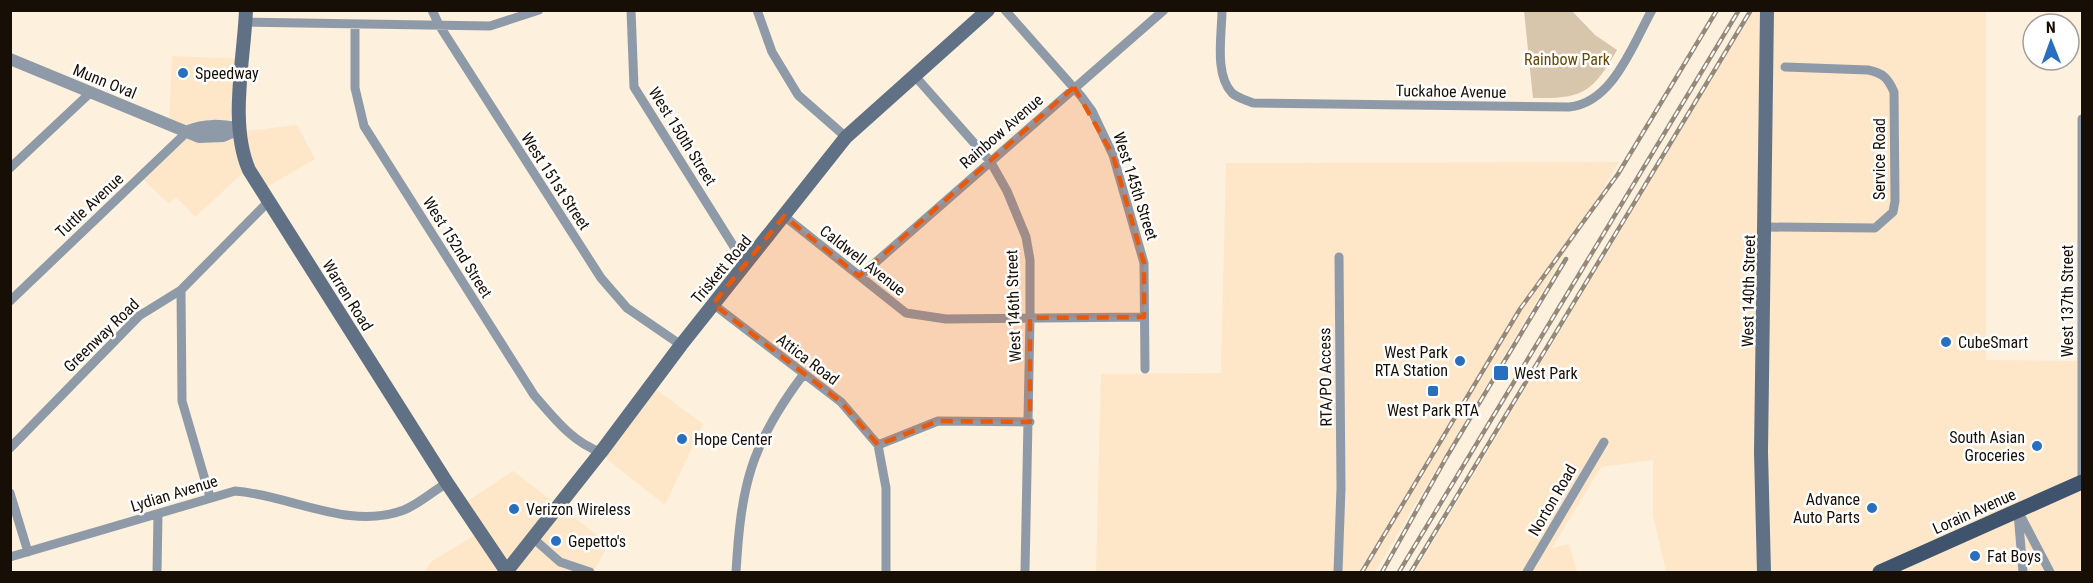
<svg xmlns="http://www.w3.org/2000/svg" width="2093" height="583" font-family="'Roboto Condensed',sans-serif">
<style>
.built{fill:#fde7c8}
.green{fill:#d7c5ac}
.lines{fill:none;stroke-linecap:round;stroke-linejoin:round}
.minor{stroke:#8f9aa9;stroke-width:9}
.tertiary{stroke:#8f9aa9;stroke-width:12}
.secondary{stroke:#607185;stroke-width:14}
.primary{stroke:#40536c;stroke-width:15}
.rail-casing{stroke:#94897a;stroke-width:4.5}
.rail{stroke:#fff;stroke-width:2;stroke-dasharray:7;stroke-linecap:butt}
.marked{fill:#e8590c;fill-opacity:0.2;stroke:#e8590c;stroke-width:4.5;stroke-dasharray:12 8;stroke-linejoin:round}
.poi-dot{fill:#296fc0;stroke:#fff;stroke-width:2}
.labels{text-anchor:middle;stroke-width:5;stroke-linejoin:round;paint-order:stroke}
.park-label{font-size:16px;fill:#694707;stroke:#fff}
.poi-label{font-size:16px;fill:#170f05;stroke:#fff;text-anchor:start}
.street-label{font-size:16px;fill:#170f05;stroke:#fff}
</style>
<rect width="100%" height="100%" fill="#fdf0dc"/>
<!-- built -->
<path class="built" d="M1753 11H1986V360L2082 361V572H1666L1653 515V460L1601 467 1552 548 1569 544 1577 572H1415Z
M172 56 248 59 245 131 297 125 315 159 260 191 246 170 195 217 176 197 169 204 143 179 188 138 169 130Z
M1619 162 1375 572H1096L1101 374 1221 373 1226 163Z
M654 388 703 424 665 505 602 455Z
M513 471 609 544 593 572H424L432 561 475 535 457 508Z"/>
<!-- green -->
<path class="green" d="M1524 11H1572L1595 35 1617 50C1592 93 1583 99 1533 98Z"/>
<g class="lines">
<!-- minor -->
<path class="minor" d="M432 10 439 25 601 278 627 308 681 345
M631 10 634 87 746 266
M757 10 772 52 798 95 846 137
M1005 10 1081 96 1092 111 1113 155 1144 263 1145 369
M1222 10C1222 34 1214 74 1232 93 1237 98 1247 100 1253 103L1569 107C1613 103 1633 44 1652 10
M245 22 490 26 539 10
M355 24V88L364 126 534 395C553 417 573 443 601 452
M914 75 990 161 1007 191 1026 237 1030 260V318L1025 572
M10 168 90 93
M784 216 906 313 946 319 1144 317
M1766 227 1875 228 1893 212 1895 201 1894 92C1888 78 1883 73 1868 70L1785 67
M860 276 1164 10
M181 290 182 401 210 497
M10 301 188 131
M713 304 841 402 878 445 886 488V572
M878 445 938 421 1030 422
M10 448 139 316 181 290 269 201
M2082 483V119
M10 493 28 552
M2018 511 2050 572
M2018 513 2023 572
M534 539 560 562 590 572
M10 557 235 491C291 495 348 531 404 510 419 504 433 491 447 483
M157 572 158 514
M736 572C741 487 750 445 803 375
M1338 572 1341 488 1339 257
M1527 572 1604 442"/>
<!-- tertiary -->
<path class="tertiary" d="M10 59 199 137 223 136 239 129
M188 131C205 124 221 125 239 129"/>
<!-- secondary -->
<path class="secondary" d="M246 10C244 60 229 124 249 170L447 483 507 572
M506 572 601 452 681 345 846 137 988 10
M1764 572 1761 452 1767 10"/>
<!-- primary -->
<path class="primary" d="M1880 572 2082 482"/>
<defs>
<path id="rail" d="M1362 572 1520 309 1618 174 1717 10
M1382 572 1446 458 1566 259
M1399 572 1739 10
M1411 572 1751 10"/>
</defs>
<!-- rail casing -->
<use href="#rail" class="rail-casing"/>
<!-- rail -->
<use href="#rail" class="rail"/>
</g>
<!-- marked area -->
<path class="marked" d="M1074 87 1113 155 1144 263V317L1030 318V422L938 421 878 445 841 402 713 304 784 216 859 276Z"/>
<!-- markers -->
<g class="poi-dot">
<circle cx="183" cy="73" r="6"/>
<circle cx="1946" cy="342" r="6"/>
<circle cx="1460" cy="361" r="6"/>
<rect x="1493" y="365" width="16" height="16" rx="3"/>
<rect x="1427" y="385" width="12" height="12" rx="3"/>
<circle cx="682" cy="439" r="6"/>
<circle cx="2037" cy="446" r="6"/>
<circle cx="1872" cy="508" r="6"/>
<circle cx="514" cy="509" r="6"/>
<circle cx="556" cy="541" r="6"/>
<circle cx="1975" cy="556" r="6"/>
</g>
<g class="labels">
<!-- park labels -->
<g class="park-label">
<text x="1567" y="65">Rainbow Park</text>
</g>
<!-- poi labels -->
<g class="poi-label">
<text x="195" y="79">Speedway</text>
<text x="1958" y="348">CubeSmart</text>
<text x="1448" y="358" text-anchor="end">West Park<tspan x="1448" dy="18">RTA Station</tspan></text>
<text x="1514" y="379">West Park</text>
<text x="1433" y="416" text-anchor="middle">West Park RTA</text>
<text x="2025" y="443" text-anchor="end">South Asian<tspan x="2025" dy="18">Groceries</tspan></text>
<text x="694" y="445">Hope Center</text>
<text x="1860" y="505" text-anchor="end">Advance<tspan x="1860" dy="18">Auto Parts</tspan></text>
<text x="526" y="515">Verizon Wireless</text>
<text x="568" y="547">Gepetto's</text>
<text x="1987" y="562">Fat Boys</text>
</g>
<!-- street labels -->
<g class="street-label">
<text transform="translate(105 81) rotate(22)" y="6">Munn Oval</text>
<text transform="translate(1451 91) rotate(1)" y="6">Tuckahoe Avenue</text>
<text transform="translate(1001 131) rotate(-41)" y="6">Rainbow Avenue</text>
<text transform="translate(683 136) rotate(58)" y="6">West 150th Street</text>
<text transform="translate(1879 159) rotate(-90)" y="6">Service Road</text>
<text transform="translate(556 181) rotate(57)" y="6">West 151st Street</text>
<text transform="translate(1136 186) rotate(72)" y="6">West 145th Street</text>
<text transform="translate(89 205) rotate(-43)" y="6">Tuttle Avenue</text>
<text transform="translate(458 247) rotate(58)" y="6">West 152nd Street</text>
<text transform="translate(863 260) rotate(38)" y="6">Caldwell Avenue</text>
<text transform="translate(721 269) rotate(-50)" y="6">Triskett Road</text>
<text transform="translate(1748 291) rotate(-89)" y="6">West 140th Street</text>
<text transform="translate(348 295) rotate(58)" y="6">Warren Road</text>
<text transform="translate(2067 301) rotate(-90)" y="6">West 137th Street</text>
<text transform="translate(1013 306) rotate(-92)" y="6">West 146th Street</text>
<text transform="translate(101 335) rotate(-44)" y="6">Greenway Road</text>
<text transform="translate(808 359) rotate(37)" y="6">Attica Road</text>
<text transform="translate(1325 377) rotate(-91)" y="6">RTA/PO Access</text>
<text transform="translate(174 493) rotate(-17)" y="6">Lydian Avenue</text>
<text transform="translate(1552 500) rotate(-60)" y="6">Norton Road</text>
<text transform="translate(1974 511) rotate(-24)" y="6">Lorain Avenue</text>
</g>
</g>
<!-- border -->
<rect width="2093" height="583" fill="none" stroke="#170f05" stroke-width="24"/>
<!-- north arrow -->
<g transform="translate(2051 42) rotate(359)"><circle r="28" fill="#ffffff" stroke="#a29f9b" stroke-width="1.5"/>
<path d="M0-4.5L10 22L0 15L-10 22Z" fill="#296fc0"/>
<text y="-9" font-size="16" font-weight="bold" text-anchor="middle" fill="#170f05">N</text>
</g>
</svg>
